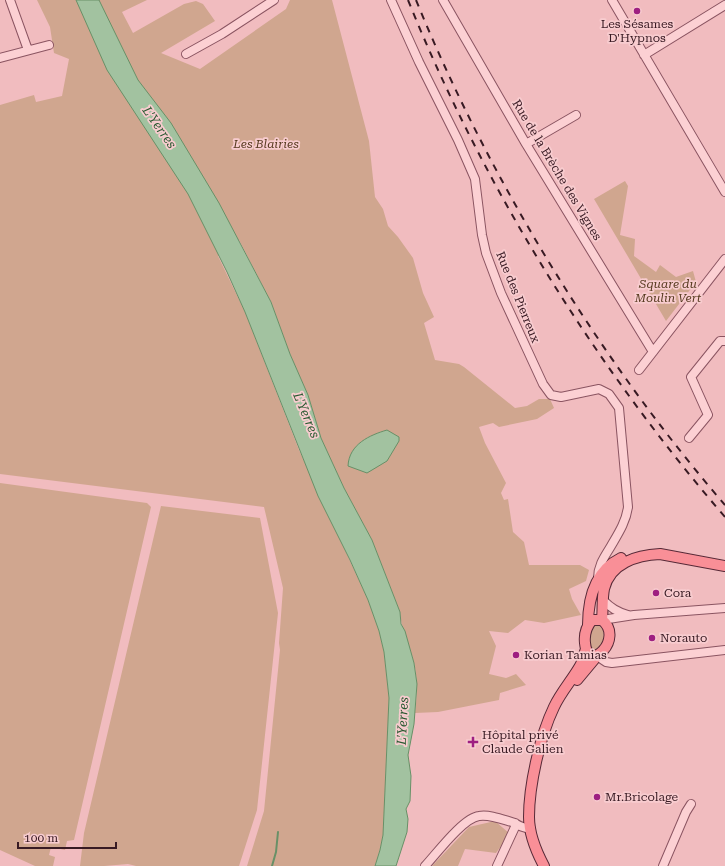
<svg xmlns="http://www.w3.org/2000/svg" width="725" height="866" font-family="'Roboto Serif',serif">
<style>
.green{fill:#d0a68f}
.water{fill:#a2c2a0;stroke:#689067}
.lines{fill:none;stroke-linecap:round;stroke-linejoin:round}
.stream{stroke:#689067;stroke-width:2}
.minor-casing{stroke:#8a5461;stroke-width:10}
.major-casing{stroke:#572937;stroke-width:12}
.minor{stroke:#fcd0d3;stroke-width:8}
.major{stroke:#f98f97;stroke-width:10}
.rail{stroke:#381a23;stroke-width:2;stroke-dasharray:7 7;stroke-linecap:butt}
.poi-dot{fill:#9e1f81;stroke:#f8cccf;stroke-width:1.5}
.labels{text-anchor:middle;stroke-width:3.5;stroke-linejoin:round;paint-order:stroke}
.poi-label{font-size:12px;fill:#381a23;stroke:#f8cccf;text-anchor:start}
.park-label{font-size:12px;font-style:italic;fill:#563a1f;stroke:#f8cccf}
.street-label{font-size:12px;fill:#381a23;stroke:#f8cccf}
.water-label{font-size:13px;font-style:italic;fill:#285930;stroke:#f8cccf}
</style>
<rect width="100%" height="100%" fill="#f1bcbf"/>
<!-- green -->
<path class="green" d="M37 0H147L122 12 133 33 184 4 196 1 203 4 215 21 161 53 200 69 286 9 290 0H332L369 141 375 197 383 209 388 226 398 237 413 258 423 293 434 317 424 323 435 360 459 364 464 367 515 408 527 406 539 399H550L554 408 537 419 499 427 493 423 479 427 485 443 506 483 501 493 504 500 508 499 513 532 524 542 529 565H580L589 570 586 581 569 589 572 599 581 615 544 623 525 620 508 633 489 631 496 646 489 674 506 678 516 674 526 685 500 693 499 700 438 712 415 713C417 696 418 680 414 663 410 646 401 629 400 612L372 540 344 488 321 438 308 395 290 354 271 302 239 240 218 256 245 312 299 450 368 600 379 631 384 652 389 698 383 835 380 850 375 866H247L264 811 280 650 279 643 283 588 264 507 0 474V105L34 95 36 102 62 96 69 59 54 53 50 27Z
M625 181 628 186 620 235 635 239 634 256 656 272 660 265 676 277 693 271 696 282 666 321 594 199Z
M0 483 147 503 151 507 74 840 67 841 65 850 51 847 49 855 55 857 53 866H35L0 850Z
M161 506 260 518 278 613 257 810 239 866H136L128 864 104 866H80L84 833Z
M596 625 600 626C607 634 603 642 599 650L592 651 588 639 592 627Z
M495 821 510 834 496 853 465 849 458 866H432L469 827Z"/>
<!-- water -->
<path class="water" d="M76 0H99L138 80 171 123 219 203 271 302 290 354 308 395 321 438 344 488 372 540 400 612 401 624 405 631 414 663 417 684 414 724 408 755 411 776 410 801 406 809 408 819 407 832 396 866H375L380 850 383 835 389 698 384 652 379 631 368 600 350 560 318 496 245 312 227 272 188 194 107 70Z
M387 430 399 437V441L387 461 367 473 348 466C349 444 370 435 387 430Z"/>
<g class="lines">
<!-- stream -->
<path class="stream" d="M272 866 276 852 278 832"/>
<defs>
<path id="minor" d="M10 0 28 50
M391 0 419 62 458 140 475 179 482 235 486 253 501 293 543 384 551 395 561 397 599 389 609 394 619 408 628 507C626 522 618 534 611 546 605 556 598 565 598 578
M443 0 526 144 653 352
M612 0 725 192
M186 54 222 34 274 0
M644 55 725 5
M0 58 49 45
M526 144 576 115
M639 370 725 259
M689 438 708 415 691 377 720 341H725
M603 600C611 608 617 612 628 615
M602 620 634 615 725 608
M597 656 606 662 612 663 725 650
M425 866C437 853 463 818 479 816 490 814 504 820 515 823 520 827 525 828 531 829
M497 866 515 827V823
M663 866 686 812 691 804"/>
<path id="major" d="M592 620H602C625 638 588 675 585 643 584 634 586 627 592 620Z
M602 620C603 610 602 599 604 589 610 563 637 555 660 554L725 566
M588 625C588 598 595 571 621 558
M577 680 597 656
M544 866C536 851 529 834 529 817 529 785 540 736 554 707 561 692 572 680 580 666 583 661 584 654 586 649"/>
</defs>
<!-- minor casing -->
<use href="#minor" class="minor-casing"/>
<!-- major casing -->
<use href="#major" class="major-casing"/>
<!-- minor -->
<use href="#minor" class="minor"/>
<!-- major -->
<use href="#major" class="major"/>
<!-- rail -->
<path class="rail" d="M408 0C483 186 594 365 725 517
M416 0C489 179 599 359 725 505"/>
</g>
<!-- markers -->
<g class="poi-dot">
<circle cx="637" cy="11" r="4"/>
<circle cx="656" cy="593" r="4"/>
<circle cx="652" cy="638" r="4"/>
<circle cx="516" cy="655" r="4"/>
<path d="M471 736h4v4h4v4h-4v4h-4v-4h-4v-4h4z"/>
<circle cx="597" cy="797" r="4"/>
</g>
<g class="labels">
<!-- poi labels -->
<g class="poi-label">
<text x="637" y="28" text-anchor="middle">Les Sésames<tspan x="637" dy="14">D'Hypnos</tspan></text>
<text x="664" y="597">Cora</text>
<text x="660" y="642">Norauto</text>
<text x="524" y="659">Korian Tamias</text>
<text x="482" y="739">Hôpital privé<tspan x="482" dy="14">Claude Galien</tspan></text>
<text x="605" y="801">Mr.Bricolage</text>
</g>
<!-- park labels -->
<g class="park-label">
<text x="266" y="148">Les Blairies</text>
<text x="668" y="288">Square du<tspan x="668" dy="14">Moulin Vert</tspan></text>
</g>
<!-- street labels -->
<g class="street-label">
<text transform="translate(557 170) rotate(59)" y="4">Rue de la Brèche des Vignes</text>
<text transform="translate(518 297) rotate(68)" y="4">Rue des Pierreux</text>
</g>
<!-- water labels -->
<g class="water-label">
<text transform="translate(160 127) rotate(55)" y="5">L'Yerres</text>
<text transform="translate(307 415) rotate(67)" y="5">L'Yerres</text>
<text transform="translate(402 721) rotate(-87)" y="5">L'Yerres</text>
</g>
</g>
<!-- scale -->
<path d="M18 842v6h98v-6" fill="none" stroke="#381a23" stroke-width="2"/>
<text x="24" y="842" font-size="12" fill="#381a23" stroke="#f8cccf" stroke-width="3" paint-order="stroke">100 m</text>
</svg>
